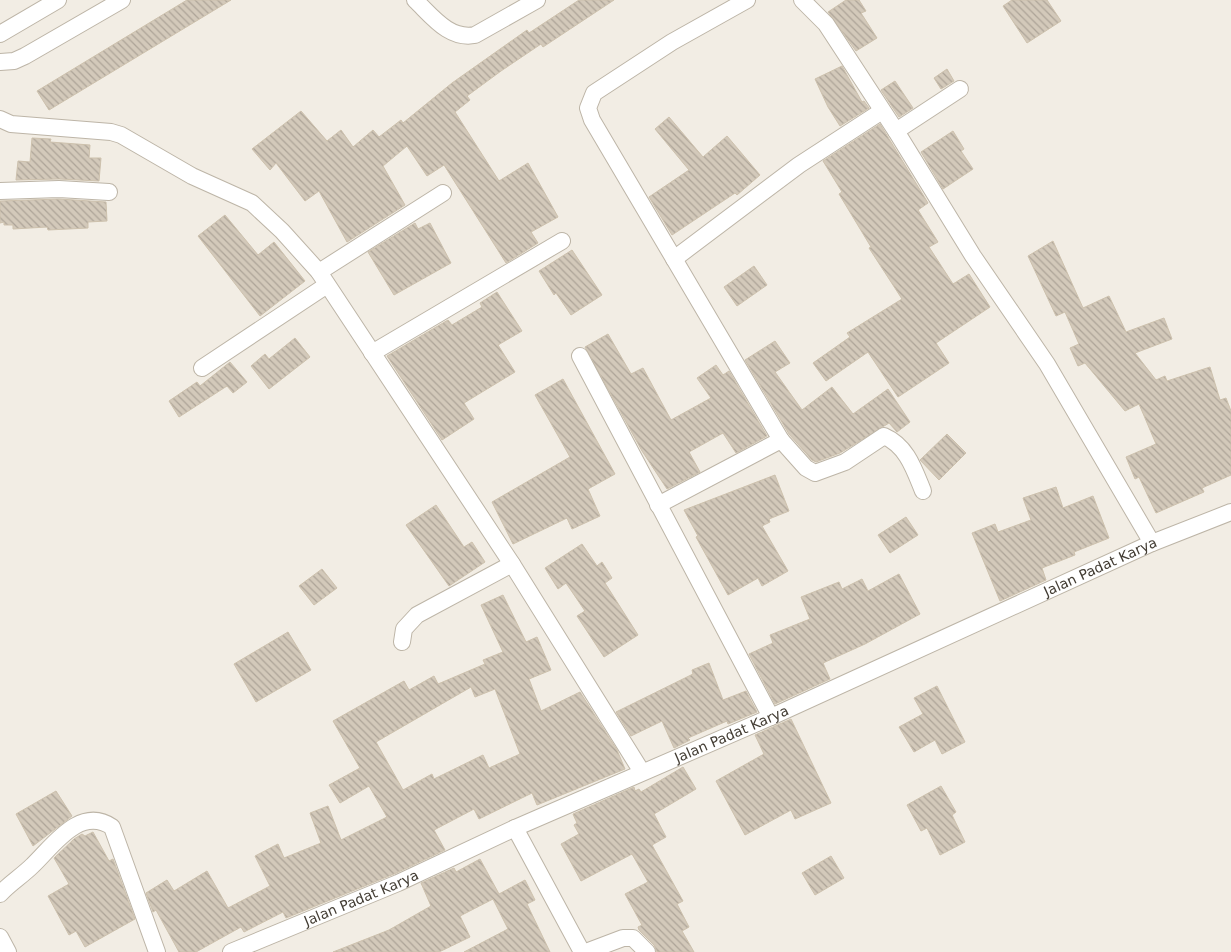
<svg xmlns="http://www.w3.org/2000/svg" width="1231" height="952" font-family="'DejaVu Sans',sans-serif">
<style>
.building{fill:url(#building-back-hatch);stroke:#cdc1ad;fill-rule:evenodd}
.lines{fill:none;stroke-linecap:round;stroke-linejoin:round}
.minor-casing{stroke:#bdb5a7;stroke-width:18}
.minor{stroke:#fff;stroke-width:16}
.labels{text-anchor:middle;stroke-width:4;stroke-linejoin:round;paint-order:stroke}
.street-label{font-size:14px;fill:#433d34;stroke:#fff}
</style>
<defs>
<pattern id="building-back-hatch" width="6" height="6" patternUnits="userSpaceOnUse" patternTransform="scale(1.25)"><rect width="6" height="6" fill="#d3c9ba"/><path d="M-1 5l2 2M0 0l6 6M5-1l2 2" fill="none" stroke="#ada498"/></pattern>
</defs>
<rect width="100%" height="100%" fill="#f2ede4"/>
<!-- building -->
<path class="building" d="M187 0H231L49 110 37 91Z
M579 0H614L543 47 541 44 501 71 467 96 470 100 455 112 499 181 528 163 558 217 531 232 538 243 506 263 444 165 427 176 407 146 383 166 405 205 347 242 319 191 305 201 276 163 270 170 252 149 301 111 327 141 341 130 353 147 373 130 379 137 401 120 403 123 452 83 527 30 529 33Z
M846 0H859L866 11 861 13 877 38 856 51 828 12Z
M1012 0H1047L1061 21 1027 43 1003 6Z
M842 66 862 102 864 101 869 108 840 126 828 107 815 79Z
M947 69 954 81 941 89 934 78Z
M895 81 913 108 899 117 881 90Z
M669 117 703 157 727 136 760 175 737 195 735 193 672 235 649 197 689 170 655 129Z
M880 124 928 203 918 210 938 242 929 247 953 284 969 274 990 307 936 343 949 363 898 397 868 352 826 381 813 363 850 337 847 333 902 299 869 248 871 247 839 194 842 192 823 161Z
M953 131 964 149 961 151 973 169 943 189 921 152Z
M32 138 51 139 50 142 90 145 89 158H101L99 181 59 179 16 180 18 161 30 162Z
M59 199 106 202 107 221 88 222V228L48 230 47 227 13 229V225H4V222L0 223V201Z
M225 215 258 255 274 242 305 281 260 316 198 236Z
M415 223 418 229 430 223 451 263 394 295 368 252Z
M1053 241 1083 308 1109 296 1126 332 1164 318 1172 339 1135 353 1156 380 1165 376 1167 381 1210 367 1220 400 1226 398 1231 411V475L1202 488 1204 492 1156 513 1139 477 1135 479 1126 457 1156 444 1139 404 1125 411 1085 363 1078 366 1070 348 1079 344 1065 312 1056 316 1028 256Z
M572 250 602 295 571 315 556 293 554 295 539 271Z
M754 266 767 285 737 306 724 287Z
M497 292 522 331 498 345 515 372 464 403 474 419 442 440 387 356 448 320 452 325 482 307 480 303Z
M608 334 631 374 643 368 671 420 711 398 697 378 716 365 723 375 729 371 767 436 736 453 723 433 689 452 700 472 667 489 642 451 585 347Z
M295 338 310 357 269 389 251 366 265 354 269 359Z
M775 341 790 363 775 372 802 410 832 387 853 414 888 389 910 422 897 432 889 423 840 453 816 462 812 460 789 434 745 360Z
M230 362 247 382 233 393 227 386 179 417 169 401 197 382 200 386Z
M563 379 615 474 588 489 600 516 572 529 567 518 513 544 492 502 570 457 535 395Z
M947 434 966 453 939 480 920 460Z
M775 475 789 511 769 519 770 522 762 526 788 571 762 586 758 578 728 595 696 537 698 536 684 510Z
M1056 487 1063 508 1093 496 1109 538 1074 552 1075 555 1042 568 1046 580 1000 601 972 533 995 524 998 532 1031 520 1023 498Z
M436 505 464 547 472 542 485 562 449 586 406 525Z
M906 517 918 535 890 553 878 535Z
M582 544 597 566 602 562 612 578 605 583 638 635 604 657 577 616 585 611 566 583 558 589 545 568Z
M322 569 337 588 314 605 299 586Z
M899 574 920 614 865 644 823 663 830 679 775 704 749 654 773 643 770 635 810 619 801 597 839 582 842 589 862 579 868 591Z
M503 595 526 642 537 637 551 670 529 679 541 711 580 692 617 750 625 769 537 805 532 793 479 819 474 809 434 830 445 850 394 874 286 918 283 912 244 932 241 927 196 952H179L156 910 153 912 146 893 167 880 174 891 207 871 228 908 270 886 255 856 278 844 284 858 321 843 310 813 328 806 341 840 387 817 369 786 340 803 329 785 360 768 333 721 404 681 409 690 434 676 438 684 485 664 483 660 503 652 481 605ZM471 687 475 697 495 689 520 754 489 768 483 755 434 779 432 774 403 790 376 742Z
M288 632 311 670 256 702 234 664Z
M709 663 723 700 746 691 757 712 728 724 727 721 688 738 690 740 674 748 662 721 631 736 616 712 693 674 692 670Z
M937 686 965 742 942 754 935 740 914 752 899 727 923 714 914 698Z
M791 719 831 803 795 819 791 810 745 835 716 781 764 754 755 735Z
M683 767 696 789 654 814 666 837 652 845 683 901 677 904 689 927 682 931 694 952H657L654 945 639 930 638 927 642 925 625 894 648 882 632 854 581 881 561 844 579 834 574 825 577 823 573 814 634 787 635 791 639 789 641 792Z
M941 786 956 812 952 815 965 842 940 855 927 828 921 831 907 805Z
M56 791 72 816 33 846 16 814Z
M93 832 109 861 113 859 135 919 85 947 76 931 69 935 48 896 69 884 54 858 74 839 82 834 85 836Z
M831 856 844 878 815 895 802 873Z
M480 859 499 894 525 880 535 900 527 904 550 952H464L508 929 493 899 460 916 470 937 439 952H333L389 930 431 906 421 883 454 868 456 872Z"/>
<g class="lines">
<defs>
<g id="minor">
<path d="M415 0C432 16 449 40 475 35L537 0"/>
<path d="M802 0 826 24 896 131 973 256 1047 364 1152 543"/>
<path d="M0 34 58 0"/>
<path d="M0 62 14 61 25 56 122 0"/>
<path d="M0 119 11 124 111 132 121 135 192 176 252 203 282 231 319 272 512 564 642 772"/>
<path d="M896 131 960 89"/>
<path d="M0 191 59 189 109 192"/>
<path d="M674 259 799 165 882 111"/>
<path d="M319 272 443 193"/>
<path d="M372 353 562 241"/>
<path d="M580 356 771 717"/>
<path d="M202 368 327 285"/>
<path d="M781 440 806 468 815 473 845 462 884 436C907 446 914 469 923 491"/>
<path d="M658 505 781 440 592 120 588 108 594 93 672 42 747 0"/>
<path d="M402 642 404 629 417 615 512 564"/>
<path d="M515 828 582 952"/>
<path d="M0 894C10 883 22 876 33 865 53 846 80 805 112 827L157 952"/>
<path d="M0 937 8 952"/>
<path id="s1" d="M231 952 398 883 515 828 771 717 1152 543 1231 512"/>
<path d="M586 952 623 938H633L647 952"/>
</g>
</defs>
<!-- minor casing -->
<use href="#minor" class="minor-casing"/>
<!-- minor -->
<use href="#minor" class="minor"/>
</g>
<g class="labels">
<!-- street labels -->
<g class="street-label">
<text dy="5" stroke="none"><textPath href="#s1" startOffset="951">Jalan Padat Karya</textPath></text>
<text dy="5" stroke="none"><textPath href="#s1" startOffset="546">Jalan Padat Karya</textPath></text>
<text dy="5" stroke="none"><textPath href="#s1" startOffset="141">Jalan Padat Karya</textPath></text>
</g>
</g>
</svg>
